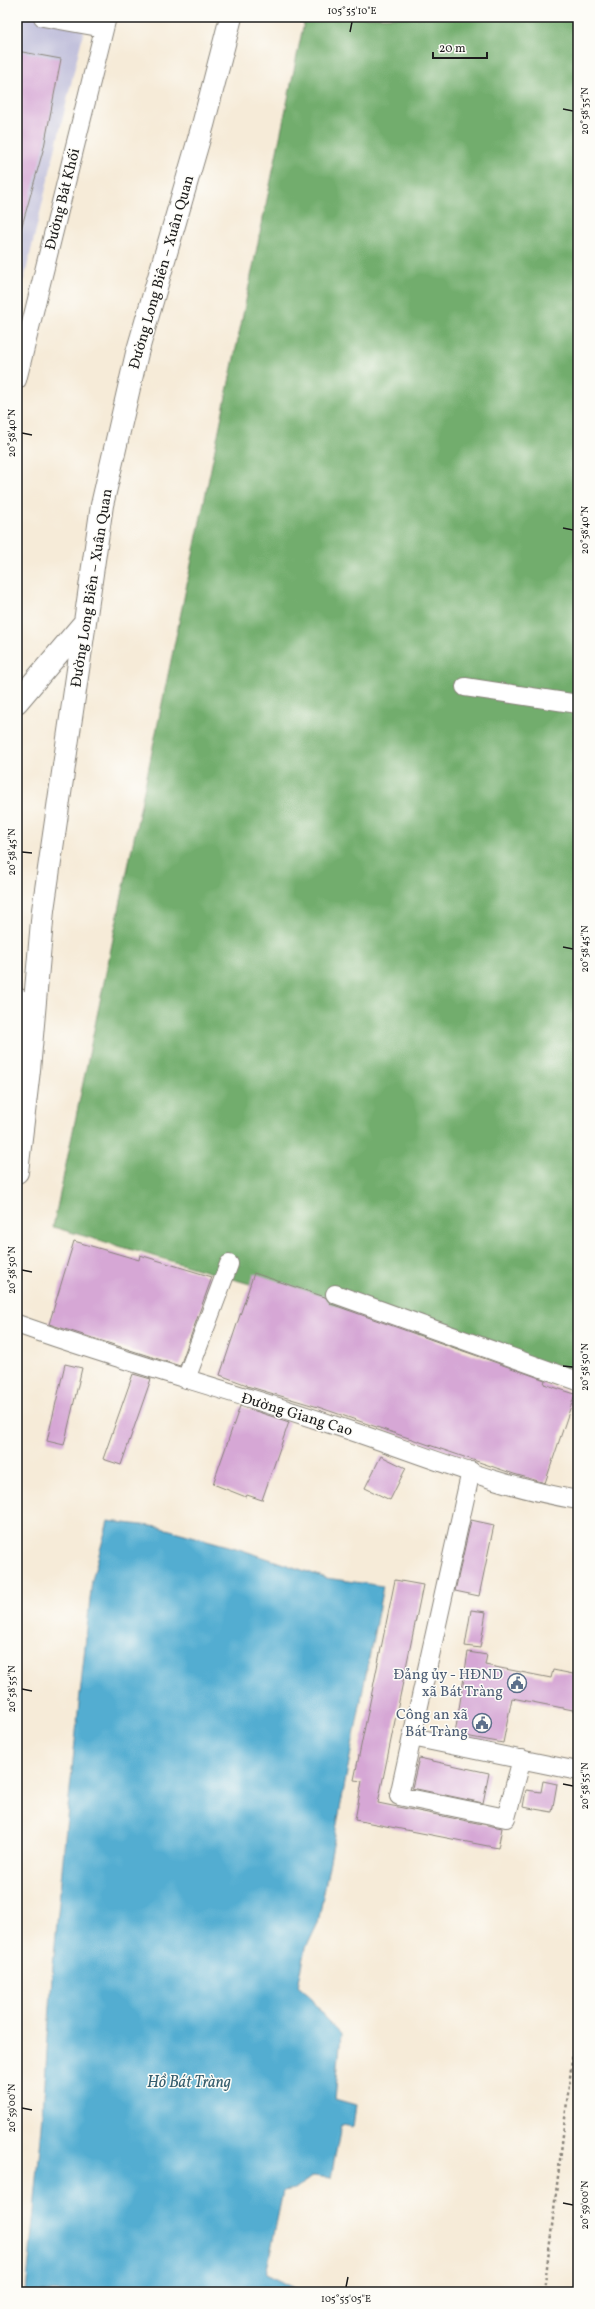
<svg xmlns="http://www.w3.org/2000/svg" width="595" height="2309" font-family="Vollkorn,serif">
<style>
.industrial{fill:#c2c1dc}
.forest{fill:#72ad6d;stroke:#476444}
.water{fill:#53add1;stroke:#386476}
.building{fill:#d6a7d5}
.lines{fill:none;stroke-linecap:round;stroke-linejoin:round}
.minor-casing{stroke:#89847a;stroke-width:20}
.major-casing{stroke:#89847a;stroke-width:24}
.path{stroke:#89847a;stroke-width:2.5;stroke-dasharray:3 3;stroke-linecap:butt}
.minor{stroke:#fff;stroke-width:18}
.major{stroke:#fff;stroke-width:22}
.ticks{fill:none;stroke:#1c1c1c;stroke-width:1.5}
.labels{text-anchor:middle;stroke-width:3;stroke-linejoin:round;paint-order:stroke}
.street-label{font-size:15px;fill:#1c1c1c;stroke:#fdfcf7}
.service-label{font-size:15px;fill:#4e5e75;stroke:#fdfcf7;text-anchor:end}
.water-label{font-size:16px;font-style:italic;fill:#355d6d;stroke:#fdfcf7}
.neatline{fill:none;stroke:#1c1c1c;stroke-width:1.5}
.ticks-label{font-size:10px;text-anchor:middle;fill:#1c1c1c}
</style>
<rect width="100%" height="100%" fill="#fdfcf7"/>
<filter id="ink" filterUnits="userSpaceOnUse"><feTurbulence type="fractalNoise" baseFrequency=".025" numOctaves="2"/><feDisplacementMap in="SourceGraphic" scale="8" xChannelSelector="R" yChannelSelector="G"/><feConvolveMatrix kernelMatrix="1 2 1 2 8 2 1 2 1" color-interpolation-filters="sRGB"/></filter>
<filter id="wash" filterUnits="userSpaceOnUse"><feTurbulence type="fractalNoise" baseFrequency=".012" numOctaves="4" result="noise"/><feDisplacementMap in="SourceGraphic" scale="16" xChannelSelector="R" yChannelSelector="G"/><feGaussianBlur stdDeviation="0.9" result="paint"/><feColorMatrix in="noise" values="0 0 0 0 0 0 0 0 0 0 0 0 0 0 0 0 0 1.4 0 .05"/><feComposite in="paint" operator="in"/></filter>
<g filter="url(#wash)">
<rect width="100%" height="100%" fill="#f6ebd8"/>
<!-- industrial -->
<path class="industrial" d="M17 17H87L17 309Z"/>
<!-- forest -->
<path class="forest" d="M305 17H578V1379L53 1227Z"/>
<!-- water -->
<path class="water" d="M108 1521 159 1527 236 1548 326 1578 383 1586 318 1923 306 1948 298 1986 313 1999 324 2017 341 2034 335 2099 356 2105 353 2127 341 2125 331 2178 313 2176 295 2189 283 2191 266 2274 300 2290 299 2292H26L42 2127 52 1976 66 1827 92 1580Z"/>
<g id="blocks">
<!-- building -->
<path class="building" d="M17 51 61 59 44 147 21 229H17Z
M74 1241 139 1260 140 1255 212 1277 180 1366 49 1324Z
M254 1273 325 1297 331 1304 545 1380 544 1384 575 1394 545 1483 514 1474 318 1407 247 1386V1385L220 1375Z
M65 1364 82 1368 64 1445 47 1441Z
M133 1374 151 1379 121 1465 103 1459Z
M240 1406 289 1422 262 1500 247 1495 246 1497 213 1484Z
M381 1456 406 1468 390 1500 365 1488Z
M471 1520 494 1525 479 1596 455 1591Z
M395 1580 423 1585 378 1803 502 1828 498 1848 355 1820 362 1781 354 1780Z
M471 1610 486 1612 480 1648 465 1646Z
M468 1652 487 1655 485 1665 551 1678 553 1670 578 1675V1711L512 1698 503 1743 455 1734Z
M419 1758 489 1773 483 1803 412 1788Z
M543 1781 557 1784 552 1812 523 1807 526 1790 541 1792Z"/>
</g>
</g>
<g filter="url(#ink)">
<use href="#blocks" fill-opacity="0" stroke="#89847a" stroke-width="1"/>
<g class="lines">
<defs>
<path id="minor" d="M43 17 104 28
M17 380 107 17
M465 687 578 704
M335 1294 578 1381
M17 1324C120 1361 226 1389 330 1424 412 1450 493 1486 578 1500
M186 1379 229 1264
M471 1471 412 1737 578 1771
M412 1737 399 1796 506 1818 522 1759"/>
<path id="major" d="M17 702 85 622
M17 999 24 1039
M17 1172 29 1070 43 910 102 505 137 353 203 125 231 17"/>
</defs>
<!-- minor casing -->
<use href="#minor" class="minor-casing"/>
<!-- major casing -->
<use href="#major" class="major-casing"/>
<!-- path -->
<path class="path" d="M544 2292 578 2011"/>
<!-- minor -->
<use href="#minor" class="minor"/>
<!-- major -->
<use href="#major" class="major"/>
</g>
</g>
<!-- ticks -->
<path class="ticks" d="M350 32 352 22M563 109 573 111M22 433 32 435M563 528 573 530M22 852 32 853M563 947 573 949M22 1270 32 1272M563 1366 573 1367M22 1689 32 1691M563 1784 573 1786M22 2108 32 2110M563 2203 573 2205M346 2287 348 2277"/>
<!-- icons -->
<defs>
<symbol id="civic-ring" viewBox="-11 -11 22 22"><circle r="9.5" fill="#fdfcf7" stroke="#5c6f8a" stroke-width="1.5"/><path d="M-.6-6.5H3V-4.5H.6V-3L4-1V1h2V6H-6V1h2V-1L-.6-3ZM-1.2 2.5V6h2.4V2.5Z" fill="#5c6f8a"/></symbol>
</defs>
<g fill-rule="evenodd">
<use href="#civic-ring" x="506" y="1672" width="22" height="22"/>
<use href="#civic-ring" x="471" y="1712" width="22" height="22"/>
</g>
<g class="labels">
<!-- street labels -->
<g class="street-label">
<text transform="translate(62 199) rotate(-76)" y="5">Đường Bát Khối</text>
<text transform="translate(161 272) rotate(-74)" y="5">Đường Long Biên – Xuân Quan</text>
<text transform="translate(91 588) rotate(-81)" y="5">Đường Long Biên – Xuân Quan</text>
<text transform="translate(297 1414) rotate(17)" y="5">Đường Giang Cao</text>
</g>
<!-- service labels -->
<g class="service-label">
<text x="503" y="1679">Đảng ủy - HĐND<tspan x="503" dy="17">xã Bát Tràng</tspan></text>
<text x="468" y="1719">Công an xã<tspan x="468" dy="17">Bát Tràng</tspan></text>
</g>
<!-- water labels -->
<g class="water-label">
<text x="189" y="2087">Hồ Bát Tràng</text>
</g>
</g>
<!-- margin -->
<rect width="595" height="2309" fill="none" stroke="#fdfcf7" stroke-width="44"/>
<!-- scale -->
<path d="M433 52v6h54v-6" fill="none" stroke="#1c1c1c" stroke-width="2"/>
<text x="439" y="52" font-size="12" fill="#1c1c1c" stroke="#fdfcf7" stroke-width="3" paint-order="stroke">20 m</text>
<rect x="22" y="22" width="551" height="2265" class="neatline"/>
<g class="ticks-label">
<text x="352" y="14">105°55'10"E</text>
<text transform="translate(584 111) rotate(-90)" y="4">20°58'35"N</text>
<text transform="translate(11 433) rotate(-90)" y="4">20°58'40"N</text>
<text transform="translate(584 530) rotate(-90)" y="4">20°58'40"N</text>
<text transform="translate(11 852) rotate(-90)" y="4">20°58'45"N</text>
<text transform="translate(584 949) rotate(-90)" y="4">20°58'45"N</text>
<text transform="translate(11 1270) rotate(-90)" y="4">20°58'50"N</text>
<text transform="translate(584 1367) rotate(-90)" y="4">20°58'50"N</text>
<text transform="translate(11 1689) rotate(-90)" y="4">20°58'55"N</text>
<text transform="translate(584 1786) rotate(-90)" y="4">20°58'55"N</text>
<text transform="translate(11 2108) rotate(-90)" y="4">20°59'00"N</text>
<text transform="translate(584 2205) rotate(-90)" y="4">20°59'00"N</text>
<text x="346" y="2302">105°55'05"E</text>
</g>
</svg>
